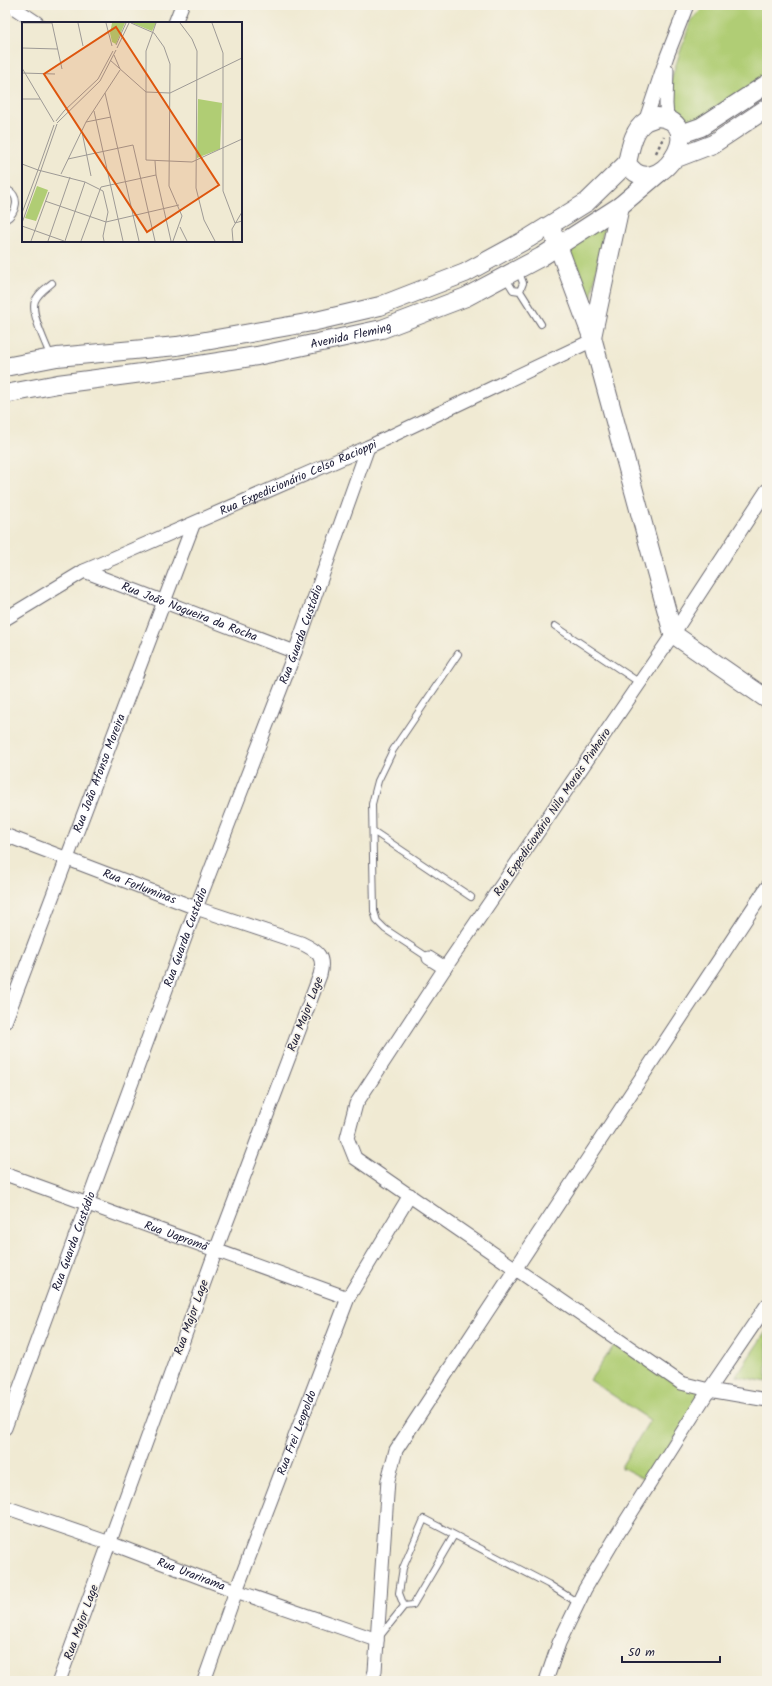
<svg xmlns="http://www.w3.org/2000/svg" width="772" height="1686" font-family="Kalam,sans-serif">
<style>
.green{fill:#b0cd74;stroke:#697858}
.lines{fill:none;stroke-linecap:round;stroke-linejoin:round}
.lane-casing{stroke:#6a6870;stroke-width:8}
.street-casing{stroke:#6a6870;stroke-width:15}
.secondary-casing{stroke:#6a6870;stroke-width:20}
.path{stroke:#6a6870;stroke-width:2.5;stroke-dasharray:3 3;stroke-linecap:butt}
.lane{stroke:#fff;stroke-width:6}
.street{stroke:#fff;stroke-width:13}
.secondary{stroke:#fff;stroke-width:18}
.labels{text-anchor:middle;stroke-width:3;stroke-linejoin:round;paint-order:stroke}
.street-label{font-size:12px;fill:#22223b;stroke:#f7f3e8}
.inset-road{fill:none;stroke:#9e9a96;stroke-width:1}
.view{fill:#de560e;fill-opacity:0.15;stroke:#de560e;stroke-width:2}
.inset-edge{fill:none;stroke:#22223b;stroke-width:2}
</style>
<rect width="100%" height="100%" fill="#f7f3e8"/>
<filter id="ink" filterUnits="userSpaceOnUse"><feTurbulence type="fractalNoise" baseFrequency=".025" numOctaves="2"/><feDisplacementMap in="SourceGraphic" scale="8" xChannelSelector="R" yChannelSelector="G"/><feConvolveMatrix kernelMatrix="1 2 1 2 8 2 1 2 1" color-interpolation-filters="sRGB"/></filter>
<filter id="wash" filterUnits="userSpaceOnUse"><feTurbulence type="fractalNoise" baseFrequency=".012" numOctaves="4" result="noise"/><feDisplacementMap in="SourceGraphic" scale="16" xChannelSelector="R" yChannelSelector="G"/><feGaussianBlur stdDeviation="0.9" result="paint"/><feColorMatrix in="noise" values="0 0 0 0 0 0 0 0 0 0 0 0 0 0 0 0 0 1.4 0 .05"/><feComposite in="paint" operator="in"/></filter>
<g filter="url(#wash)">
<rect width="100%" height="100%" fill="#f0ead3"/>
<!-- green -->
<path class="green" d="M706 5H767V77L686 133 670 108 667 91 691 20Z
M605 222 590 306 567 247Z
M767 1330V1382L736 1376Z
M615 1344 706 1393 646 1480 621 1467 650 1420 590 1380Z"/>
</g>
<g filter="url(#ink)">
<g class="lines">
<defs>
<path id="lane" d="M5 189C22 194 17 214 5 220
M518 270 523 283 520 291
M505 277 513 290 520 291
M520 291 541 324
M51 357C46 344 30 313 35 301 38 293 46 288 52 283
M555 626 640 683
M373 831 471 897
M429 958 385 929 377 921 374 911 372 804 378 781 393 750 458 654
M404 1606 399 1593 403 1568 424 1519 548 1584 578 1603
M380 1636 404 1606 413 1605 454 1535"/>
<g id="street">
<path d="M10 5 37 23"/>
<path d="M175 23 182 5"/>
<path d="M667 70 666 104 667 118"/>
<path d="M645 122 667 56 687 5"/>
<path d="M767 490 673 634 445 968 356 1104 347 1138 355 1158 681 1383 709 1390 767 1400"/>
<path id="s1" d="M84 571 295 652"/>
<path id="s2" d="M5 619 84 571 368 447 593 340"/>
<path id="s3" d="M5 835 196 908 301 943C318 951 325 956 320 975L216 1250 59 1681"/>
<path d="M429 958 445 968"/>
<path id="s4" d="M5 1022 193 525"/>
<path id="s5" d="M5 1174 348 1298"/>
<path id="s6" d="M5 1428 196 908 295 652 368 447"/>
<path id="s7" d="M5 1507 110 1543 236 1591 377 1640"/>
<path id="s8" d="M204 1681 236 1591 348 1298 410 1195"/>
<path d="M372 1681 375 1671 388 1480 396 1450 767 887"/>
<path d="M546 1681 559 1643 585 1589 617 1535 709 1390 767 1305"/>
</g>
<g id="secondary">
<path d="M657 117C713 121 654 208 627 163 630 150 633 130 645 122 648 120 653 119 657 117Z"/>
<path d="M681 134 701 127 767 84"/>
<path d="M674 159 713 144 767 108"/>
<path d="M554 235 592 337 673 634 767 699"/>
<path d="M592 337 620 206"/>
<path d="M5 367 57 357 177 346 312 322 380 306 465 273 529 238 587 202 627 163"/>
<path id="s9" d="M5 394 58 384 180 368 257 356 382 329 466 297 541 257 620 206 659 173"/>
</g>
</defs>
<!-- lane casing -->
<use href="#lane" class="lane-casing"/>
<!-- street casing -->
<use href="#street" class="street-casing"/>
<!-- secondary casing -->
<use href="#secondary" class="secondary-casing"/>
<!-- path -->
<path class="path" d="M656 153 664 136"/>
<!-- lane -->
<use href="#lane" class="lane"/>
<!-- street -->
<use href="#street" class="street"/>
<!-- secondary -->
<use href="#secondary" class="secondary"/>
</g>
</g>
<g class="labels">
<!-- street labels -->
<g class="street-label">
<text dy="4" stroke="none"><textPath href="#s9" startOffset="351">Avenida Fleming</textPath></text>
<text dy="4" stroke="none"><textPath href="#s2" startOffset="326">Rua Expedicionário Celso Racioppi</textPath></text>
<text dy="4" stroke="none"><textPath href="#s1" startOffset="113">Rua João Nogueira da Rocha</textPath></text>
<text dy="4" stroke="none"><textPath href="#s6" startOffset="847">Rua Guarda Custódio</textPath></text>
<text dy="4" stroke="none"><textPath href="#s4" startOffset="266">Rua João Afonso Moreira</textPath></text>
<text transform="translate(552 812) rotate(-56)" y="4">Rua Expedicionário Nilo Morais Pinheiro</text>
<text dy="4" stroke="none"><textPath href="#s3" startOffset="144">Rua Forluminas</textPath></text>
<text dy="4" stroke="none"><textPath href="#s6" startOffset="523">Rua Guarda Custódio</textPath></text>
<text transform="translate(305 1014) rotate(-69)" y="4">Rua Major Lage</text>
<text dy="4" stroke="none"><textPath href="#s5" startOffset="182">Rua Uapromã</textPath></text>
<text dy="4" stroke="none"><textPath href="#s6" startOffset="199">Rua Guarda Custódio</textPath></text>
<text transform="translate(191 1317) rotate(-70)" y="4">Rua Major Lage</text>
<text dy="4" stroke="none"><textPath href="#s8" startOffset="265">Rua Frei Leopoldo</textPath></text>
<text dy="4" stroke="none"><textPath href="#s7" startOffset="198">Rua Urarirama</textPath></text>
<text transform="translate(81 1622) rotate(-70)" y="4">Rua Major Lage</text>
</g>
</g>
<!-- overview -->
<g transform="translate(22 22)">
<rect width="220" height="220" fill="#f0ead3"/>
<path d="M90 1H103L94 22 90 20 88 11ZM110 1H134L130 9ZM176 77 200 81 198 127 175 136ZM15 164 26 168 14 199 3 196Z" fill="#b0cd74"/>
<path class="inset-road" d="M0 1H30M30 1 40 47M56 1 61 24M84 1 90 24M109 1 132 11 142 25 148 42 147 164 160 194 151 219M134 1 124 29V138L170 140 220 117M158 1 170 17 175 29 174 166 182 198 193 219M190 1 201 31V169L213 201 220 199M94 23 104 1M0 26 36 27M95 26 107 1M92 33 98 47M88 38 124 70 148 71 220 36M0 46 32 100M0 51 33 52M83 71 117 219M0 77H18M72 89 101 219M34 99 42 89 76 57 91 29M64 100 89 95M35 101 78 59 94 28M60 110 69 154M46 137 111 123 133 219M133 139 134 153 149 219M0 142 16 148 32 103M19 148 35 102M39 152 64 100 98 48M23 179 84 200 157 183M0 191 16 148 63 160 81 169 86 190 81 214 82 219M0 201 19 148M0 204 42 219M158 205 165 219M9 219 27 170M26 219 48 155M43 219 63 160M59 219 79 165 134 153M211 219 210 207 220 190"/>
<path class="view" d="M94 5 197 163 125 210 22 52Z"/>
<rect width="220" height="220" class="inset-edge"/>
</g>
<!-- margin -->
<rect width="772" height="1686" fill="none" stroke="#f7f3e8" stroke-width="20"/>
<!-- scale -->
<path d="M622 1656v6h98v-6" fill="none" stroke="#22223b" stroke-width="2"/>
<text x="628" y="1656" font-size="12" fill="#22223b" stroke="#f7f3e8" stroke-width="3" paint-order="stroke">50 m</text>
</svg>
